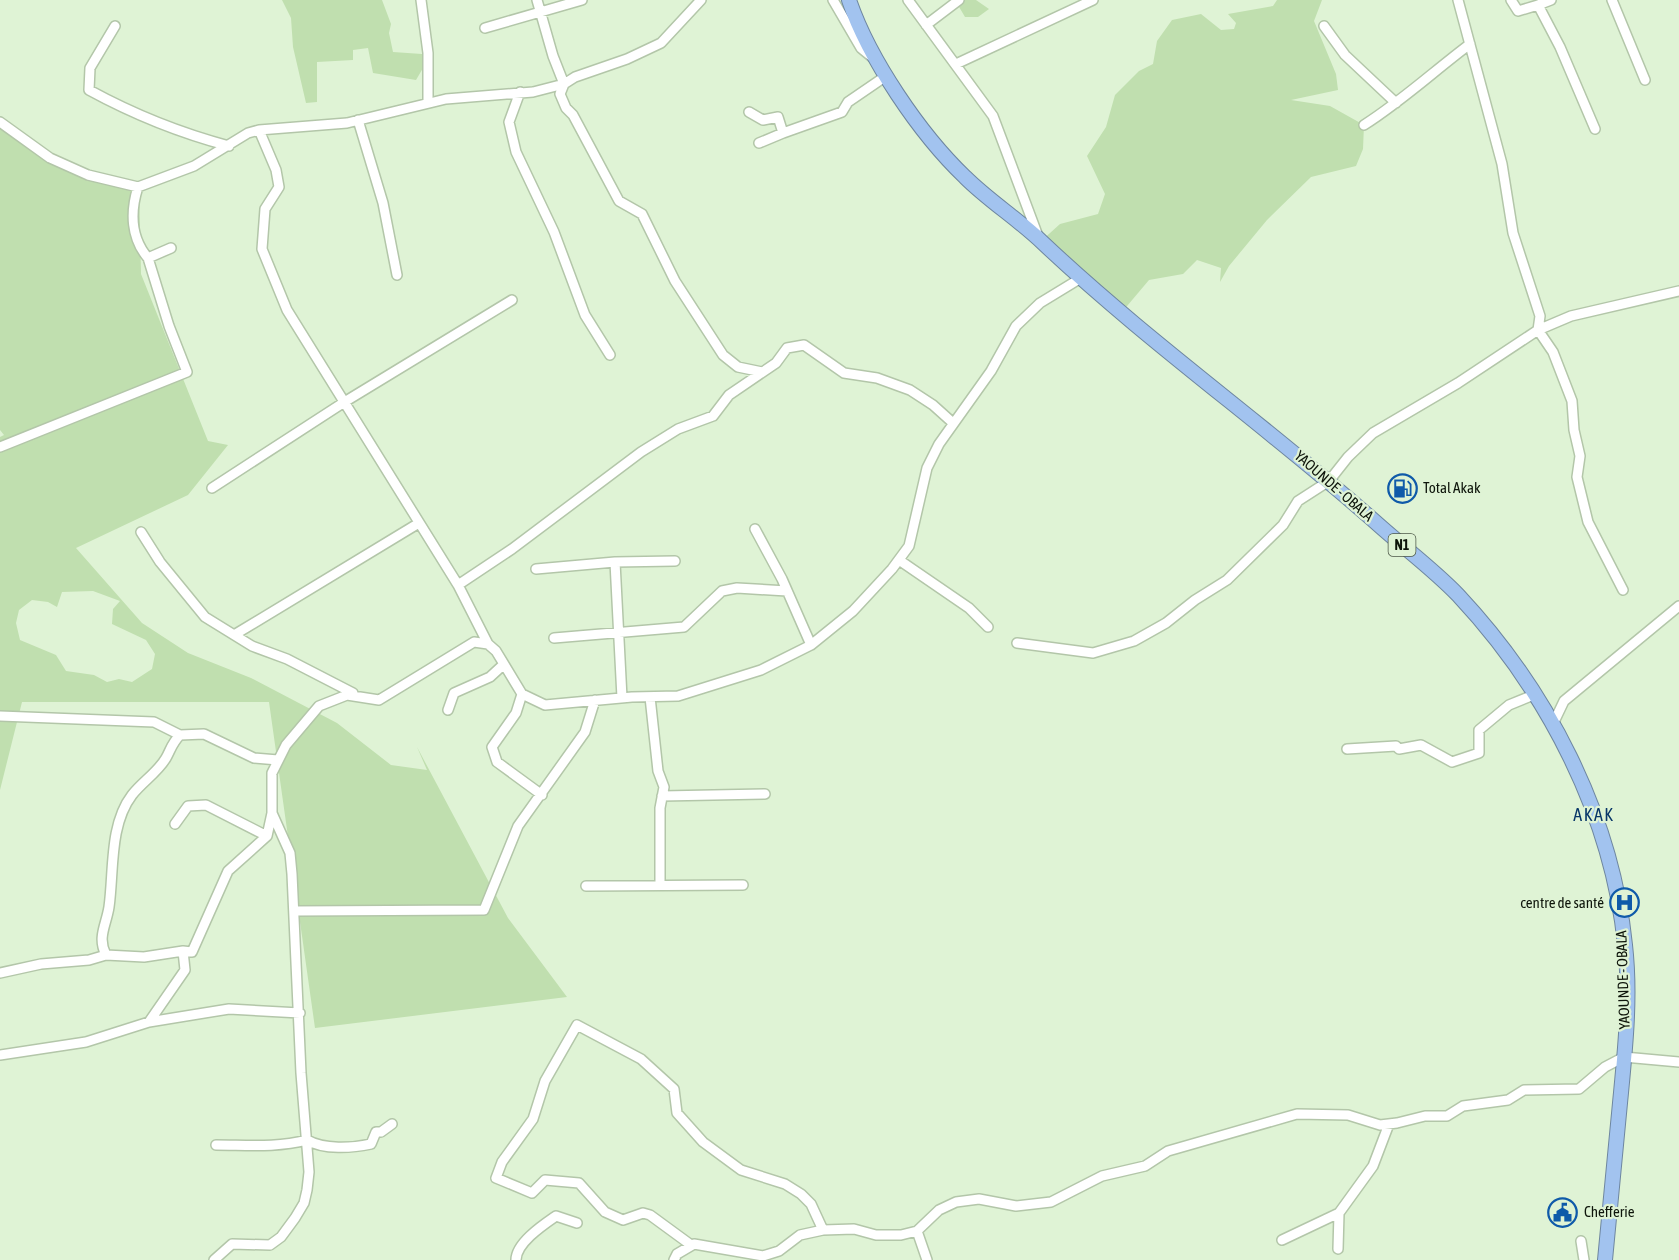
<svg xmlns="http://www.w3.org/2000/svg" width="1679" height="1260" font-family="'Asap Condensed',sans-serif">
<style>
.green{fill:#c0dfaf;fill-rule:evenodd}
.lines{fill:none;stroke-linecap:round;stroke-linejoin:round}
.minor-casing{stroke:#b3c6a9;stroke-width:12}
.highway-casing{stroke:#6e869f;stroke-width:16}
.minor{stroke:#fff;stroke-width:9}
.highway{stroke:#a2c3ef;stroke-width:14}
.labels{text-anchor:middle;stroke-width:4.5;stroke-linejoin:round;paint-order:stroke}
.shield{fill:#dff3d5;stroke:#4d5848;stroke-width:1.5}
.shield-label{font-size:14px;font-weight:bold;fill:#0e150b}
.street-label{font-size:15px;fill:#0e150b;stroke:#dff3d5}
.poi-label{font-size:15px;fill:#0e150b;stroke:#dff3d5;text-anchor:start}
.quarter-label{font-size:18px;letter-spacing:1.5px;fill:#083668;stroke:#dff3d5}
</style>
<rect width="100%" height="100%" fill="#dff3d5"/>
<!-- green -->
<path class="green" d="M282 0H382L391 24 389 33 393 52 422 54 426 63 416 80 373 73 368 48 353 50V60L317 62V102L306 103 293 47 291 18Z
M955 0H976L989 9 978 17H965Z
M1277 0H1322L1314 21 1336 74 1338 90 1291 100 1330 106 1364 125 1363 149 1356 166 1311 177 1267 220 1229 266 1220 282 1221 268 1197 260 1183 274 1149 280 1122 312 1040 242 1060 224 1098 214 1105 194 1087 156 1106 127 1115 95 1139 71 1153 64 1157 41 1172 20 1201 14 1221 30 1234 29 1236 23 1228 14 1273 6Z
M0 124 17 131 23 145 86 178 139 185 141 274 208 441 228 445 188 495 76 548 142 623 188 653 251 678 337 723 391 765 427 770 417 747 508 918 567 997 315 1028 269 702H22L0 790V437L4 435 0 430ZM93 591 120 601 113 609 112 624 146 640 155 654 152 669 132 682 119 679 107 682 94 675 66 671 56 655 20 640 16 623 19 610 32 600 48 602 57 607 62 592Z"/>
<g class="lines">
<defs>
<path id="minor" d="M421 0 428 53V102
M537 0 553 56 564 84 560 94 566 108 573 115 619 201 642 214 675 281 723 355 738 367 762 372
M833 0 861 48 872 57
M908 0 993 116 1038 236
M1458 0 1502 164 1513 233 1540 316 1538 330 1553 352 1572 401 1574 430 1580 456 1577 477 1588 522 1623 590
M1511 0 1518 11 1538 5
M1551 0 1538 5 1560 47 1595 129
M1612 0 1645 80
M926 25 959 0
M115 26 90 68 89 90C133 114 180 133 229 146
M1324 26 1345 55 1396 103
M485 28 582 0
M956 64 1093 0
M520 92 509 122 516 152 554 232 585 315 610 355
M749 112 763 120 778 117 783 133 842 112 848 102 886 76
M358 120 383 203 397 275
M0 122 50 158 88 175 138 187 194 166 248 133 259 130 347 123 446 99 533 92 564 84 575 77 627 59 661 43 701 0
M1364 125C1402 101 1434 71 1470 44
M259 130 276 170 279 187 265 209 262 249 287 310 458 585 488 644
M759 143 783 133
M138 187C130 212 131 238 148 258L171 248
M0 447 187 372 169 326 148 258
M212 488 346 401 512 300
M755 529 782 579 811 645
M141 532 160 562 205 617 252 646 287 659 353 693
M899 560 969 608 988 627
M615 562 622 698
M536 569 615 562 675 561
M458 585 512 549 641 452 678 429 713 416 729 395 776 363 787 348 804 345 844 373 877 378 910 390 933 405 953 423
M234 635 419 523
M554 638 684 627 722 591 737 588 787 591
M1017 643 1093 653 1134 641 1166 623 1195 600 1227 580 1283 525 1298 501 1329 481 1348 457 1373 433 1458 383 1538 330 1571 316 1679 291
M522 694 516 713 492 747 497 762 542 795
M650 697 658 771 664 787 660 808V884
M448 710 454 693 490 677 503 665
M0 716 154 722 180 735 204 734 254 758 278 760
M1553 724 1564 701 1679 606
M1347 749 1396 746 1399 749 1421 745 1452 762 1479 753V730L1509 705 1536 694
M662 796 765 794
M175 824 188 806 206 805 267 836
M586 886 743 885
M294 911 484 910 518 826 585 732 595 700
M106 955C97 937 106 926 109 907 114 872 109 825 132 795 142 782 158 772 166 758 171 749 172 743 180 735
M0 973 41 964 89 960 106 955 144 957 183 951
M149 1022 229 1009 300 1013
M0 1055 86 1042 149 1022 185 970 183 951 192 952 228 871 267 836 272 813V773L286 745 319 706 347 695 379 700 474 642 488 644 496 651 522 694 545 705 632 697 678 696 761 670 811 645 853 611 892 569 909 546 927 468 939 444 991 371 1016 326 1040 303 1081 278
M216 1145C247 1145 276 1148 307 1140 324 1150 352 1148 371 1144L376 1132H381L392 1124
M917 1231 927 1260
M1282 1240 1339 1213
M1581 1241 1584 1260
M691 1245 650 1215 643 1213 623 1220 605 1212 579 1183 545 1180 532 1193 496 1178 502 1162 533 1119 545 1081 577 1025 641 1059 674 1089 677 1113 703 1142 741 1170 785 1184 801 1194 811 1204 823 1230
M1338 1249 1339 1213 1373 1166 1389 1124
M214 1260 232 1244 270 1245 281 1237 295 1218 304 1203 307 1190 309 1172 301 1073 292 874 290 853 272 813
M516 1260C516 1243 543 1225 556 1216L577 1223
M674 1260 677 1254 694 1244 763 1256 779 1251 800 1235 823 1230 854 1229 876 1235H901L917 1231 939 1210 956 1202 979 1199 1016 1206 1051 1202 1102 1176 1145 1166 1168 1151 1297 1114 1348 1115 1380 1125 1397 1123 1425 1116H1447L1463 1106 1508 1100 1524 1090 1579 1089 1605 1067 1624 1057 1679 1062"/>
<path id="highway" d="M849 0C869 59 920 134 965 177 989 201 1018 219 1043 243 1150 344 1271 429 1381 527 1407 550 1435 571 1458 595 1547 690 1612 815 1625 945 1631 997 1625 1051 1620 1103 1615 1155 1610 1208 1605 1260"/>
</defs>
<!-- minor casing -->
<use href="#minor" class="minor-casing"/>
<!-- highway casing -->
<use href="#highway" class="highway-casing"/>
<!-- minor -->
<use href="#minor" class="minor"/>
<!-- highway -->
<use href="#highway" class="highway"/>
</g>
<!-- icons -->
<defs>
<symbol id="fuel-ring" viewBox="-11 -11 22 22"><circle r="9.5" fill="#dff3d5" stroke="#0f5aa9" stroke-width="1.5"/><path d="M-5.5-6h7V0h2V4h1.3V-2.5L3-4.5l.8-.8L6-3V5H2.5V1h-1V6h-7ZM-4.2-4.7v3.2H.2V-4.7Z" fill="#0f5aa9"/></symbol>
<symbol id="hospital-ring" viewBox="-11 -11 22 22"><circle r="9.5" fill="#dff3d5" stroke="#0f5aa9" stroke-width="1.5"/><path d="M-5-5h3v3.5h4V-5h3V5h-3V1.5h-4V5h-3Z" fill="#0f5aa9"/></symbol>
<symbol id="civic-ring" viewBox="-11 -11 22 22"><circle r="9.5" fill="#dff3d5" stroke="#0f5aa9" stroke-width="1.5"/><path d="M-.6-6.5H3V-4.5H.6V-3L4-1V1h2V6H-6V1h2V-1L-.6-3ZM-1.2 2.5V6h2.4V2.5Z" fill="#0f5aa9"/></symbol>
</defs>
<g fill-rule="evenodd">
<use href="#fuel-ring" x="1386" y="472" width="33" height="33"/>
<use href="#hospital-ring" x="1608" y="886" width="33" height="33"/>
<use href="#civic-ring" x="1546" y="1196" width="33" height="33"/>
</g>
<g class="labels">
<!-- shield labels -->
<rect class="shield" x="1388.5" y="534" width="27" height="22" rx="4.5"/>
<g class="shield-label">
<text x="1402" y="550">N1</text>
</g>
<!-- street labels -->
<g class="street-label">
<text transform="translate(1334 486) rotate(41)" y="5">YAOUNDE - OBALA</text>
<text transform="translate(1623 980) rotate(-92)" y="5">YAOUNDE - OBALA</text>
</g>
<!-- poi labels -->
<g class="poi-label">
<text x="1423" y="493">Total Akak</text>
<text x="1604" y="908" text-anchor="end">centre de santé</text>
<text x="1584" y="1217">Chefferie</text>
</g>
<!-- quarter labels -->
<g class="quarter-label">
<text x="1594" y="821">AKAK</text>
</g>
</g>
</svg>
